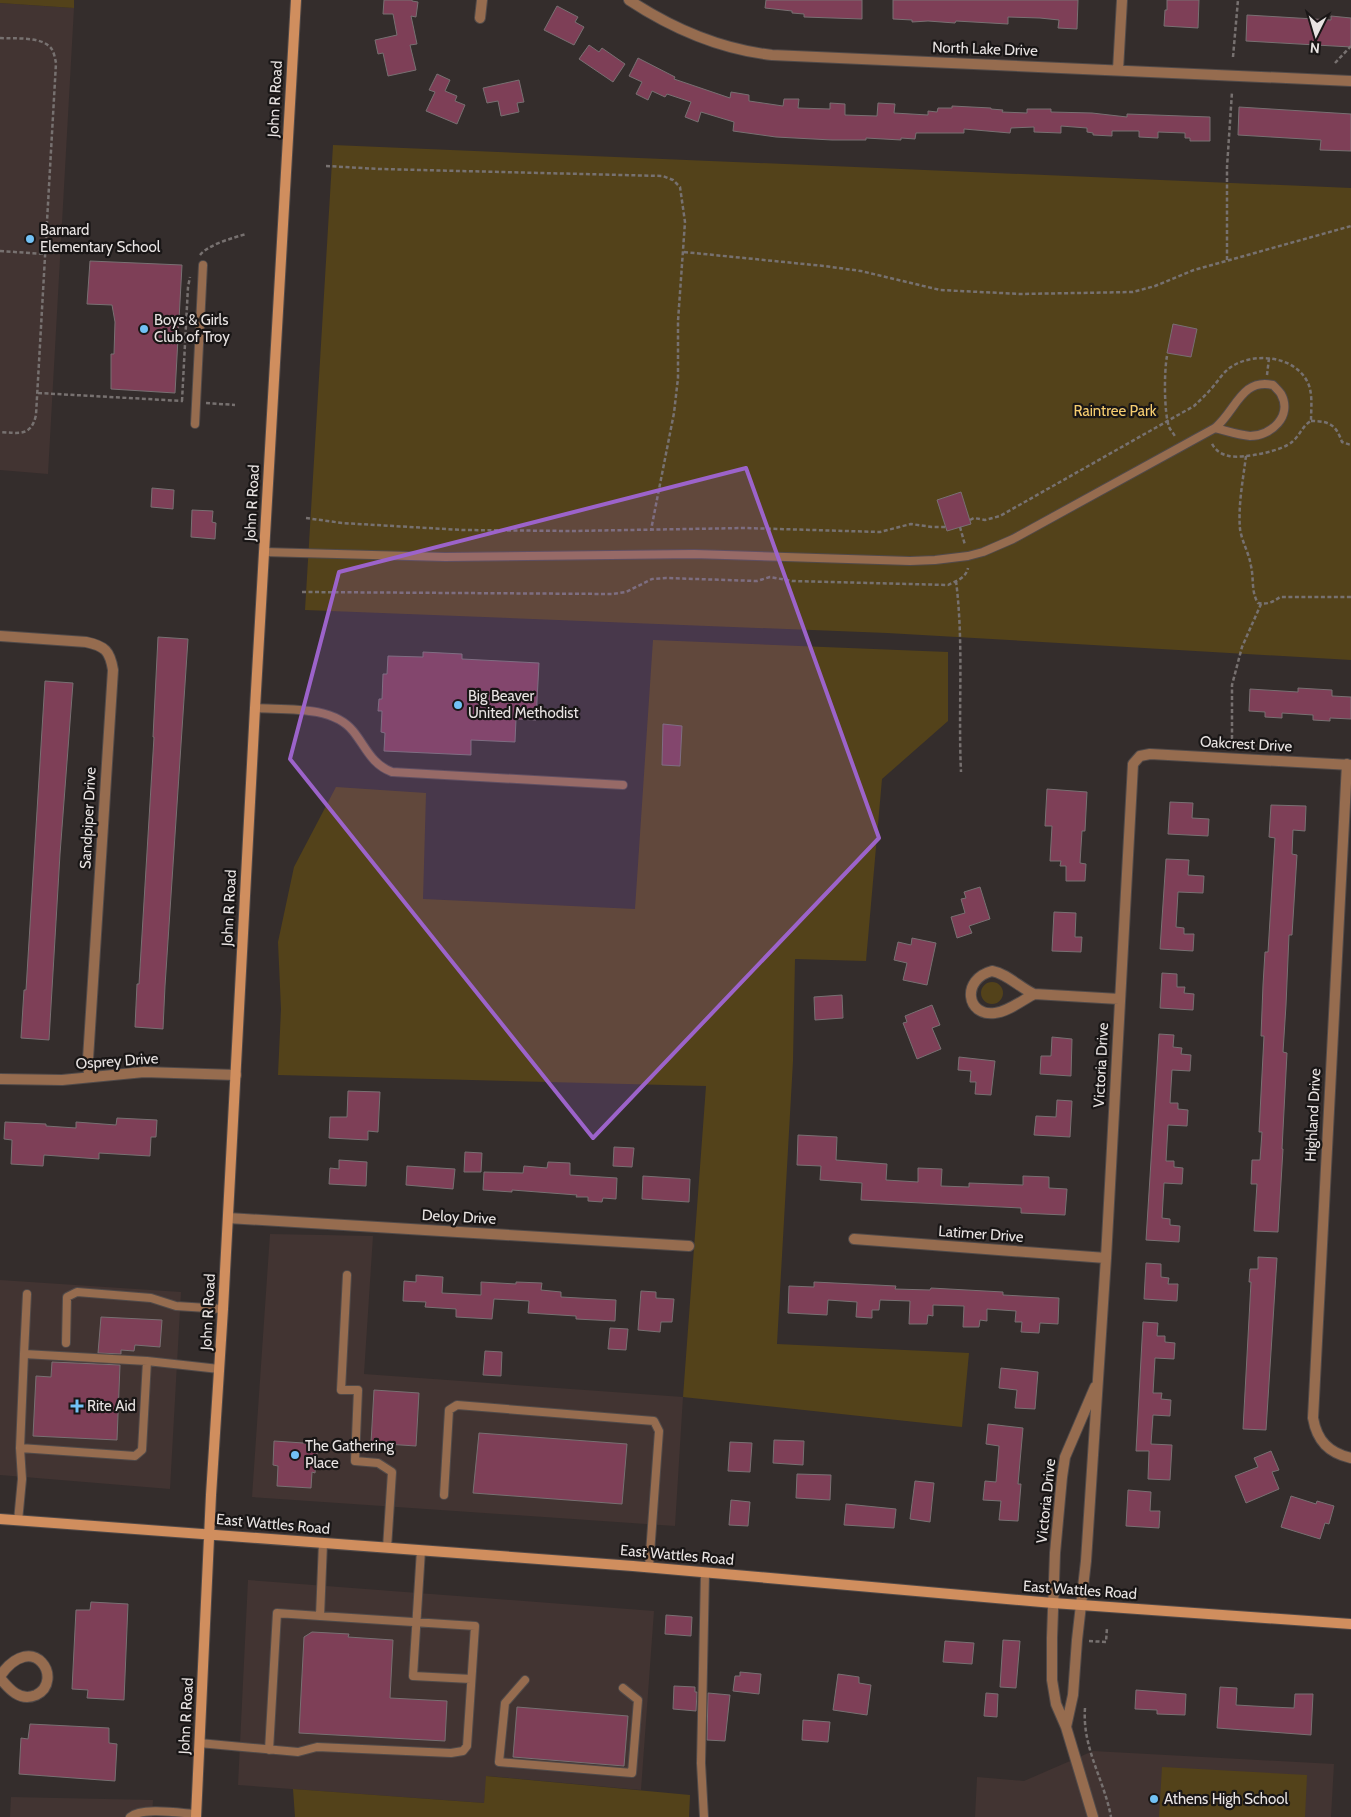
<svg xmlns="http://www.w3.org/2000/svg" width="1351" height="1817" font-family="Cabin,sans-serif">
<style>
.built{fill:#423432}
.green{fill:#53421a}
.building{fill:#7e3f57;stroke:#787072}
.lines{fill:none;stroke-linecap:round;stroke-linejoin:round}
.service-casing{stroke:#514a49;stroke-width:10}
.minor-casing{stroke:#514a49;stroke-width:12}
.secondary-casing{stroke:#514a49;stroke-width:12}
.path{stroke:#777170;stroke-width:2.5;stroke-dasharray:4 2.5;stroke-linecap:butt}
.service{stroke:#966c4f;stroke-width:8}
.minor{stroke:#966c4f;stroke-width:10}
.secondary{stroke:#d08e5e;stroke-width:10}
.marked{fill:#9c63ca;fill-opacity:0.2;stroke:#9c63ca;stroke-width:4;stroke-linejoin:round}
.poi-dot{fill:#72c1f5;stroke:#191616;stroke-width:2}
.labels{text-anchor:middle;stroke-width:4.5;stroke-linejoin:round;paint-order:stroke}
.street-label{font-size:15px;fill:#e8e3e2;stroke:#191616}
.poi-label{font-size:15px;fill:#e8e3e2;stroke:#191616;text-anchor:start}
.park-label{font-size:15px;fill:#f6cd70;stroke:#191616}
</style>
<rect width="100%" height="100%" fill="#342d2c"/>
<!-- built -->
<path class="built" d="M0 3 74 8 48 474 0 470Z
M270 1234 373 1236 364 1374 683 1397 675 1526 252 1497Z
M0 1280 181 1292 170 1489 0 1475Z
M248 1580 654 1611 641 1790 487 1776 484 1803 238 1785Z
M1093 1751 1334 1764 1331 1817H975L977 1777 1024 1781Z
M11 1797 153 1800 152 1817H10Z"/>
<!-- green -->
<path class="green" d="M0 0H74V8L0 3Z
M333 145 1351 188V660L887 633 305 610Z
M653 640 948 652V721L882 779 866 961 795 959 793 1061 777 1344 969 1353 962 1427 683 1397 706 1086 278 1075 281 1009 278 942 294 867 336 787 426 793 423 899 635 909Z
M981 993a11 11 0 1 1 22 0a11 11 0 1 1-22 0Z
M1162 1767 1307 1775 1305 1817H1159Z
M486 1776 690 1795 689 1817H295L293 1789 484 1803Z"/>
<!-- building -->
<path class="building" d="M384 0H412V1L418 2 416 17 411 16 417 44 410 45 416 70 388 76 383 53 378 54 375 40 397 35 393 14H383Z
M766 0H862V19L804 17V14L792 13V11L765 8Z
M893 0H1078L1077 29 1058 28 1059 20 1040 18 1008 17V24L956 21 955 23 928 21 912 22V20L893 19Z
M1167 0H1199L1198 28 1164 26 1165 10H1167Z
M557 6 578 17 575 22 584 27 574 45 544 30Z
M1247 15 1331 20V16L1351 18V47L1246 41Z
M589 45 599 52 602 48 625 64 613 82 579 59Z
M638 58 675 77 674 79 730 98 731 92 749 95V101L783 106 784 99H799L798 108 830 109V103L845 104V115L877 116 878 103 895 104 894 113 928 115V111L937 112 938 108H952V106L991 108V109L1003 110 1002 112 1027 113V109H1051V112L1092 113 1127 117V114L1210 117V141H1190V138H1185V133L1158 132V138L1139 137V131H1112V136L1093 135V133L1087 132V128L1061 126V133L1034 132V127L1011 128 1010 133 964 129V133H916L915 139 901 138V140L866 138V140H832L776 137 733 131 734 122 701 112 698 122 685 117 691 102 667 94 665 97 652 91 648 100 636 94 642 82 629 76Z
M437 74 450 80 445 91 457 96 455 101 465 105 457 124 426 111 435 92 429 90Z
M519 80 524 102 517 103 519 112 501 116 498 101 487 103 483 88Z
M1239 107 1351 114V151L1320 150 1321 140 1238 135Z
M90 261 182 265 175 393 111 389V354H114L115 322 112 305 87 304Z
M1173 324 1197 329 1191 357 1167 353Z
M152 488 174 490 173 509 151 507Z
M961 492 971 524 947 531 937 500Z
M192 510 213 511 212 522 216 523 215 539 191 537Z
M158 637 188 639 165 986 163 1029 135 1027 137 984H139L154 737H153Z
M423 652 462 654V659L539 663 536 720 516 719 515 742 471 740V755L384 751 385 733 381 732 382 711H378L379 699H382L383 674H387L388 656 423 657Z
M45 681 73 683 60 854 49 1040 21 1038 24 990H26Z
M1298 688 1332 690V696L1351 697V719L1330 718V721L1313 720V715L1282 713V718L1265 717V712L1249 711 1250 689 1298 692Z
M663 724 682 726 680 766 662 765Z
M1047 789 1087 792 1085 831H1082L1080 863 1086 864 1085 881H1066V866H1060L1061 861H1050L1052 826H1045Z
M1170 802 1193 803 1192 818 1209 819 1208 836 1168 834Z
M1271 805 1306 806 1305 831 1293 830 1292 854 1297 855 1292 935H1289L1286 1005 1283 1052 1287 1053 1282 1149H1283L1278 1232 1254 1231 1257 1184H1251L1252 1160H1260L1262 1132H1259L1264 1036H1261L1263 985 1265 952H1268L1275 838 1269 837Z
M1166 859 1189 860 1188 875 1204 876 1203 893 1178 892 1176 927 1184 928V934H1194L1193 951 1160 949Z
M980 887 990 919 969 926 972 933 957 938 951 917 965 913 961 899 966 898 964 892Z
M1054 912 1076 913 1075 937H1082L1081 952 1052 951Z
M912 938 936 943 927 985 903 980 907 963 894 960 898 942 911 945Z
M1162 973 1177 974V987H1185L1184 993 1194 994 1193 1010 1160 1008Z
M842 995 843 1018 815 1020 814 997Z
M932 1005 940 1025 932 1028 941 1049 917 1059 903 1023 907 1022 905 1016Z
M1159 1034 1174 1035 1173 1047 1182 1048 1181 1054 1191 1055 1190 1071 1172 1070 1170 1103H1178V1109L1188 1110 1187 1126 1168 1125 1166 1161H1174V1167L1183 1168 1182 1184 1164 1183 1162 1218 1170 1219V1225L1180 1226 1179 1242 1146 1240Z
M1052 1037 1072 1039 1071 1076 1040 1074 1041 1056H1051Z
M959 1057 995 1061 991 1095 975 1094 976 1082H970L971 1071 958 1070Z
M348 1091 380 1092 378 1132 368 1131V1140L329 1138 330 1117H347Z
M1057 1100 1072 1101 1070 1137 1034 1135 1036 1116 1056 1117Z
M117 1118 157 1120 156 1137H151L150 1156 99 1153V1159L44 1155 43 1166 11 1164 12 1140 4 1139 5 1122 46 1124V1126L76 1128V1122L116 1125Z
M798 1135 837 1137 836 1160 887 1164 886 1180 918 1182V1168L942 1169 941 1186 969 1187V1183L1023 1185V1176L1049 1177V1188L1067 1189 1065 1215 1021 1213V1208L861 1200 862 1183 820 1180 821 1166 797 1165Z
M614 1147 634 1148 632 1167 613 1166Z
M465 1152 482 1153 481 1172H464Z
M339 1160 367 1162 366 1186 329 1184 330 1168 339 1169Z
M548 1162 570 1163V1175L617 1178 616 1199 603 1198 602 1202 588 1201V1197H576L577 1195 512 1190V1192L483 1190 484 1172 523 1173 524 1166 547 1168Z
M407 1166 455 1169 453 1189 406 1185Z
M643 1176 690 1179 689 1202 642 1199Z
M1258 1257 1277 1258 1266 1430 1243 1429 1251 1282H1249L1250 1269H1258Z
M1146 1263 1161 1264V1277L1169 1278 1168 1284H1178L1177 1301 1144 1299Z
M416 1275 443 1277 442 1293 481 1295V1282L516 1284V1282L542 1283 541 1290 561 1292V1297L616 1300 615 1321 576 1319V1316L528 1313 529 1301 494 1299 492 1319 456 1317V1309L425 1307 426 1302 403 1301 404 1281 416 1282Z
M814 1282 896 1286 895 1289 930 1290 931 1288 1003 1292V1295L1059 1298 1058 1324 1040 1323 1039 1333 1021 1332 1022 1322H1015L1016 1311 987 1309V1321L980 1320 979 1327H963L964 1306 933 1305V1316L928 1315 927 1324H909L910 1301 880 1300 879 1310H872V1318L856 1317 857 1302 828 1300 827 1315 788 1313 789 1286 814 1287Z
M641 1291 656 1292V1298L674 1299 672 1322H661L660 1332 638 1330Z
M101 1317 162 1320 160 1347 135 1345 134 1351 121 1350V1354L98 1353Z
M1143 1322 1158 1323 1157 1336H1165V1342L1175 1343 1174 1359 1155 1358 1153 1393H1162L1161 1399 1171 1400 1170 1416 1153 1415 1151 1444 1172 1445 1170 1480 1148 1479 1149 1451H1136Z
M610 1328 628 1329 626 1350 608 1349Z
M485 1351 502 1352 501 1376 483 1375Z
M52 1362 120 1365 117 1440 33 1436 36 1376 51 1377Z
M1001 1368 1038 1372 1035 1409 1015 1408 1017 1390 999 1388Z
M374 1390 419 1393 416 1446 371 1443Z
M988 1424 1023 1428 1018 1484H1021L1018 1521 999 1520 1001 1501 983 1500 985 1481 996 1482 999 1446 986 1444Z
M479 1433 627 1444 622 1504 473 1493Z
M774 1440 804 1441 803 1465 773 1463Z
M274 1441 318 1444 315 1473 312 1472 311 1488 277 1486 278 1466 273 1465Z
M730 1442 752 1443 750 1472 728 1471Z
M1271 1451 1279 1470 1272 1472 1279 1489 1246 1503 1235 1476 1258 1467 1254 1458Z
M797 1474 831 1475 830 1500 796 1498Z
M915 1481 934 1483 930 1522 910 1519Z
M1128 1490 1151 1492 1150 1511H1160L1159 1528 1126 1526Z
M1291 1496 1316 1504 1317 1501 1334 1506 1329 1524 1325 1523 1320 1539 1281 1527Z
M731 1500 750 1502 748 1526 729 1525Z
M846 1504 896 1509 894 1528 844 1525Z
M91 1602 128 1604 124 1700 87 1698 88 1690 72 1689 76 1610H90Z
M666 1615 692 1617 691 1636 665 1634Z
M312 1632 349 1634 348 1637 393 1640 390 1698 447 1701 445 1741 299 1733 304 1637Z
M1003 1640 1020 1641 1016 1688 1000 1687Z
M945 1641 974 1643 972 1664 943 1662Z
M740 1672 761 1674 759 1694 733 1691 735 1676H740Z
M838 1674 859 1677V1683L871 1685 867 1715 833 1710Z
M674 1686 695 1687V1692H697L696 1711 673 1709Z
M1220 1687 1237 1688 1236 1705 1271 1707 1294 1708 1295 1694H1313L1311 1735 1217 1728Z
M1136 1690 1186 1694 1185 1715 1157 1714V1710L1135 1709Z
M708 1693 730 1695 725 1741 707 1740Z
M986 1693 998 1694 997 1717 984 1716Z
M517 1707 628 1716 624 1766 513 1757Z
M803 1720 830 1722 828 1742 802 1740Z
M30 1724 109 1728V1743L117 1744 115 1781 19 1774 21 1738 28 1739Z"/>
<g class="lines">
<defs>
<path id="service" d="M195 424 203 265
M264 552 445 557 694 554 910 561 935 560 968 556 983 552 1013 539 1215 428C1236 411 1241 378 1273 385 1276 388 1279 391 1281 394 1293 416 1271 436 1250 436 1238 435 1227 431 1215 428
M255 708C285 710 332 705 353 731 366 747 371 764 392 772L623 785
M347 1275 341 1390H358L355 1461 378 1463 392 1472 387 1548
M66 1343 67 1297 77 1292 151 1298 176 1306 223 1309
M24 1354 27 1294
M20 1448 135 1456 142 1450 147 1361
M444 1495 449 1410 457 1405 654 1421 659 1431 649 1567
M18 1521 22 1479 20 1448 24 1354 147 1361 219 1369
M421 1550 413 1676 471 1679
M525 1680 505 1703 499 1762 632 1773 638 1700 623 1688
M199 1743 298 1752 317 1747 451 1753 463 1751 467 1746 475 1626 320 1616 323 1543
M269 1750 277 1613 320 1616
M130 1817C142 1807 180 1813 196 1814
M704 1817 701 1763 705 1573"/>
<path id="minor" d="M629 0C673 29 719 49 772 55L1351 81
M480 18 482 0
M1118 70 1122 0
M0 636 86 642C105 646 110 651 113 670L88 1059 89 1077
M1347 764 1313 1418C1317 1441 1329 1453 1351 1458
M1034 994C1023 1000 1007 1012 995 1013 966 1017 961 979 992 971 1008 974 1020 988 1034 994L1119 999
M0 1079 62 1080 144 1072 236 1075
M228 1218 689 1246
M854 1239 1106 1258
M0 1676C34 1628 65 1681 36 1695 20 1702 9 1689 0 1678
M1066 1727 1073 1695 1077 1640 1086 1561 1106 1258 1133 764 1140 756 1150 754 1351 765
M1093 1817 1066 1727 1056 1704 1052 1680V1638L1055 1553 1062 1477 1065 1457 1095 1387"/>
<path id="secondary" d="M0 1519 633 1566 1053 1603 1351 1624
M196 1817 211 1495 223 1309 255 708 296 0"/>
</defs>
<!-- service casing -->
<use href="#service" class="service-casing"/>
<!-- minor casing -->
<use href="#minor" class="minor-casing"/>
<!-- secondary casing -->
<use href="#secondary" class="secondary-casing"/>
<!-- path -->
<path class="path" d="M0 38C14 39 41 36 51 48 54 52 55 58 56 63L36 415C31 437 19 433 0 432
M1233 57 1238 0
M1335 63 1351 46
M326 166 380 169 663 176 673 180 680 187 685 222 678 321V378L674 413 651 530
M0 251 45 254
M684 252 824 266 861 271 940 290 1021 294 1133 292 1155 286 1194 270 1351 226
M200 255C209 244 233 238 246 234
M1227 260V167L1232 92
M1167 356C1164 372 1164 412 1169 427 1171 431 1174 434 1176 438
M1267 375 1269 358
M38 393 183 401
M182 401 188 287 190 277
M206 403 235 405
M1311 421C1330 421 1336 425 1342 442L1351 445
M1246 456C1243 480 1238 505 1240 529 1242 542 1249 553 1251 566 1254 579 1251 592 1258 603 1267 605 1273 602 1280 597H1351
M306 518 342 523 463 530 572 531 745 528 880 532 911 524 932 527H946
M970 520 974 518 985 520 1000 516 1194 406C1199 401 1205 396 1210 390 1217 383 1222 373 1231 367 1253 352 1295 355 1308 383 1313 394 1311 409 1311 421 1302 426 1301 434 1293 441 1284 451 1242 459 1229 456 1220 454 1215 450 1211 442
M960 527 965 545
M956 581C964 644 958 708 961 772
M302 592 612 594 626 592 652 579 666 578 757 581 770 577 792 581 948 585C956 581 966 578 968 568
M1232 739V685L1242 647 1261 604
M1089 1641 1106 1642 1107 1628
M1085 1708C1082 1748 1104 1779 1111 1817"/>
<!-- service -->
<use href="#service" class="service"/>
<!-- minor -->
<use href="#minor" class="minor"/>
<!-- secondary -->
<use href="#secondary" class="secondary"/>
</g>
<!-- marked area -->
<path class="marked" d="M746 468 879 838 593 1138 290 759 339 572Z"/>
<!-- markers -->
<g class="poi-dot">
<circle cx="30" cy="239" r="5"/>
<circle cx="144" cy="329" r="5"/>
<circle cx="458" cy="705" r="5"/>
<path d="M74.5 1398.5h5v5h5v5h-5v5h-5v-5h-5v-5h5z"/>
<circle cx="295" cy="1455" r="5"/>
<circle cx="1154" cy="1799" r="5"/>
</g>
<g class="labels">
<!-- street labels -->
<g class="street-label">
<text transform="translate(985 49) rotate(2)" y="5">North Lake Drive</text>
<text transform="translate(275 99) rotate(-87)" y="5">John R Road</text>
<text transform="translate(252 503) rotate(-87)" y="5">John R Road</text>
<text transform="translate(1246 744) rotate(3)" y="5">Oakcrest Drive</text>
<text transform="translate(88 818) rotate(-87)" y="5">Sandpiper Drive</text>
<text transform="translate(229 908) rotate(-87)" y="5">John R Road</text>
<text transform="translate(117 1061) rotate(-4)" y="5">Osprey Drive</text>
<text transform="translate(1101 1065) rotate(-87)" y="5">Victoria Drive</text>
<text transform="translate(1313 1115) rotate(-87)" y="5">Highland Drive</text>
<text transform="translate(459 1217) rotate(3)" y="5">Deloy Drive</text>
<text transform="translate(981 1234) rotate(4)" y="5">Latimer Drive</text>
<text transform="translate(208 1312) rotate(-87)" y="5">John R Road</text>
<text transform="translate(1046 1501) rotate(-84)" y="5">Victoria Drive</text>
<text transform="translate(273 1524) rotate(5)" y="5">East Wattles Road</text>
<text transform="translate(677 1555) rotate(5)" y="5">East Wattles Road</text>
<text transform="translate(1080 1590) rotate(4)" y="5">East Wattles Road</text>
<text transform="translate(186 1716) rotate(-87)" y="5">John R Road</text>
</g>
<!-- poi labels -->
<g class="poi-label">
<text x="40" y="235">Barnard<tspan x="40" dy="17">Elementary School</tspan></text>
<text x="154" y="325">Boys &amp; Girls<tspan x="154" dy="17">Club of Troy</tspan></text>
<text x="468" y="701">Big Beaver<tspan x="468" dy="17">United Methodist</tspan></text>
<text x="87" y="1411">Rite Aid</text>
<text x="305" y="1451">The Gathering<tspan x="305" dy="17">Place</tspan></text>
<text x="1164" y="1804">Athens High School</text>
</g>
<!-- park labels -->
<g class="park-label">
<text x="1115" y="416">Raintree Park</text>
</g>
</g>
<!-- north arrow -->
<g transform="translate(1316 35) rotate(185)" stroke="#191616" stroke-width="4" paint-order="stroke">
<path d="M0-4L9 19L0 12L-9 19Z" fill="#e8e3e2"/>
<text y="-8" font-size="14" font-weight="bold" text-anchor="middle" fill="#e8e3e2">N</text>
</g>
</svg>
